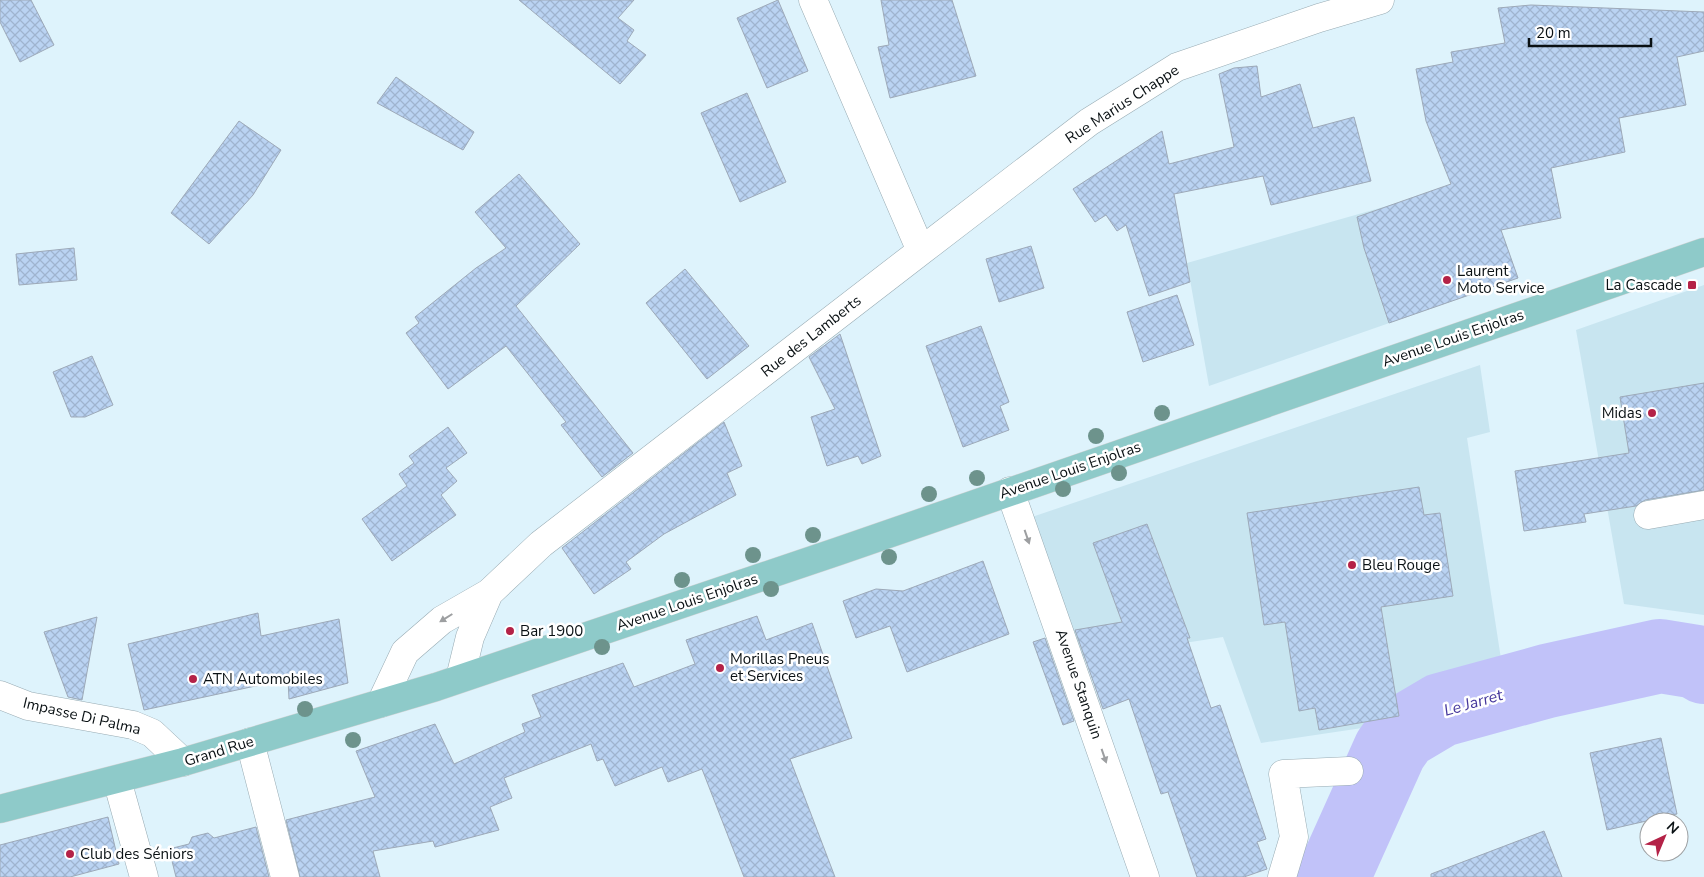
<svg xmlns="http://www.w3.org/2000/svg" width="1704" height="877" font-family="'Nunito Sans',sans-serif">
<style>
.built{fill:#c8e5f0}
.lines{fill:none;stroke-linecap:round;stroke-linejoin:round}
.river{stroke:#c1c2f9;stroke-width:74}
.building{fill:url(#building-cross-hatch);stroke:#9da9b8}
.minor-casing{stroke:#98abb3;stroke-width:29}
.major-casing{stroke:#d3d4d5;stroke-width:29}
.minor{stroke:#fff;stroke-width:28}
.major{stroke:#8ecac9;stroke-width:28}
.tree{fill:#6d938c}
.oneway{fill:#9d9fa1}
.poi-dot{fill:#b42247;stroke:#fff;stroke-width:2}
.labels{text-anchor:middle;stroke-width:5;stroke-linejoin:round;paint-order:stroke}
.street-label{font-size:15px;fill:#091013;stroke:#fff}
.poi-label{font-size:15px;fill:#091013;stroke:#fff;text-anchor:start}
.water-label{font-size:16px;font-style:italic;fill:#45379c;stroke:#fff}
</style>
<defs>
<pattern id="building-cross-hatch" width="8" height="8" patternUnits="userSpaceOnUse" patternTransform="scale(1.25)"><rect width="8" height="8" fill="#bad3f2"/><path d="M0 0l8 8M0 8l8-8" fill="none" stroke="#9fb4cf"/></pattern>
</defs>
<rect width="100%" height="100%" fill="#def3fc"/>
<!-- built -->
<path class="built" d="M1401 202 1418 266 1504 237 1518 278 1209 386 1187 263Z
M1704 285V615L1624 604 1576 330Z
M1480 365 1490 432 1467 438 1503 672 1389 724 1261 743 1223 637 1081 659 1032 517Z"/>
<g class="lines">
<!-- river -->
<path class="river" d="M1333 877 1390 750 1402 733 1441 710 1547 681 1660 656 1697 662 1704 667"/>
</g>
<!-- building -->
<path class="building" d="M0 0H31L54 45 20 62 0 22Z
M519 0H634L618 18 634 30 627 41 646 55 620 84Z
M778 0 808 71 767 88 737 18Z
M881 0H952L976 76 890 98 878 47 889 45Z
M1531 5 1704 12V51L1677 57 1686 105 1619 118 1625 152 1551 168 1561 218 1501 230 1518 278 1389 323 1364 248 1357 217 1451 184 1426 121 1416 69 1453 62 1451 52 1505 43 1498 8Z
M1257 66 1261 97 1300 84 1313 128 1354 117 1371 181 1271 205 1263 176 1174 194 1190 282 1149 296 1126 225 1117 231 1106 215 1095 222 1073 189 1162 131 1169 164 1234 147 1219 74 1234 68Z
M396 77 474 132 463 150 377 103Z
M747 93 786 182 740 202 701 113Z
M239 121 281 150 253 195 209 244 171 213Z
M519 174 580 244 516 306 633 453 602 477 561 425 566 422 506 346 448 389 406 333 419 323 415 317 476 268 506 248 475 212Z
M1031 246 1044 288 999 302 986 259Z
M74 248 77 280 19 285 16 254Z
M685 269 749 346 707 379 646 303Z
M1177 295 1194 345 1143 362 1127 312Z
M981 326 1009 402 1000 406 1009 430 963 447 926 346Z
M840 334 881 456 862 464 858 456 827 466 811 417 835 409 809 357Z
M92 356 113 405 85 417H71L53 372Z
M1704 383V490L1645 500 1636 506 1584 514 1586 522 1524 531 1515 471 1629 453 1620 397Z
M724 422 742 466 727 473 736 495 664 534 626 562 631 569 594 594 562 548Z
M448 427 467 453 446 468 457 481 441 495 456 515 392 561 362 519 407 486 399 474 414 463 409 456Z
M1419 487 1424 515 1440 513 1453 596 1381 607 1399 716 1319 730 1315 708 1299 711 1285 622 1264 625 1247 513Z
M1147 524 1190 638H1187L1211 708 1220 705 1266 839 1257 842 1267 869 1244 877H1197L1168 792 1161 794 1129 699 1103 709 1075 630 1122 622 1093 543Z
M983 561 1009 634 907 672 890 626 856 638 843 601 876 589 903 591Z
M258 613 261 636 339 619 348 683 289 699 288 679 144 710 128 644Z
M757 616 766 640 812 623 852 738 790 759 835 877H744L702 769 668 782 662 767 615 786 603 759 597 761 591 744 504 778 512 798 490 807 499 830 435 847 433 841 373 851 380 877H300L286 820 375 797 356 751 435 724 454 764 525 732 522 724 541 717 532 695 623 663 634 687 695 664 686 640Z
M97 617 82 700 68 697 44 632Z
M1045 638 1074 721 1063 725 1033 642Z
M1661 738 1677 814 1607 830 1590 753Z
M108 817 119 864 70 877H0V845Z
M256 827 269 877H176L169 849 189 844 192 837 208 833 214 838Z
M1544 831 1562 877H1431V874Z"/>
<g class="lines">
<defs>
<path id="minor" d="M921 251 1089 122 1177 67 1319 18 1380 0
M1010 491 1145 877
M1648 515 1704 505
M460 678 470 637 489 593
M0 695 28 706 133 725 152 733 183 762
M381 703 405 652 442 620 489 593 541 544 921 251 813 0
M250 742 285 877
M117 780 144 877
M1282 877 1294 837 1283 774 1349 771"/>
<path id="major" d="M0 809 183 762 436 687 839 551 1704 252"/>
</defs>
<!-- minor casing -->
<use href="#minor" class="minor-casing"/>
<!-- major casing -->
<use href="#major" class="major-casing"/>
<!-- minor -->
<use href="#minor" class="minor"/>
<!-- major -->
<use href="#major" class="major"/>
</g>
<!-- trees -->
<g class="tree">
<circle cx="1162" cy="413" r="8"/>
<circle cx="1096" cy="436" r="8"/>
<circle cx="1119" cy="473" r="8"/>
<circle cx="977" cy="478" r="8"/>
<circle cx="1063" cy="489" r="8"/>
<circle cx="929" cy="494" r="8"/>
<circle cx="813" cy="535" r="8"/>
<circle cx="753" cy="555" r="8"/>
<circle cx="889" cy="557" r="8"/>
<circle cx="682" cy="580" r="8"/>
<circle cx="771" cy="589" r="8"/>
<circle cx="602" cy="647" r="8"/>
<circle cx="305" cy="709" r="8"/>
<circle cx="353" cy="740" r="8"/>
</g>
<!-- one-way arrows -->
<defs><path id="oneway-solid" d="M-6-.8H1V-3.2L6.5 0L1 3.2V.8H-6Z" transform="scale(1.25)"/></defs>
<g class="oneway">
<use href="#oneway-solid" transform="translate(1027 537) rotate(71)"/>
<use href="#oneway-solid" transform="translate(446 618) rotate(148)"/>
<use href="#oneway-solid" transform="translate(1104 756) rotate(71)"/>
</g>
<!-- markers -->
<g class="poi-dot">
<circle cx="1447" cy="280" r="5"/>
<rect x="1687" y="280" width="10" height="10" rx="2.5"/>
<circle cx="1652" cy="413" r="5"/>
<circle cx="1352" cy="565" r="5"/>
<circle cx="510" cy="631" r="5"/>
<circle cx="720" cy="668" r="5"/>
<circle cx="193" cy="679" r="5"/>
<circle cx="70" cy="854" r="5"/>
</g>
<g class="labels">
<!-- street labels -->
<g class="street-label">
<text transform="translate(1122 104) rotate(-33)" y="5">Rue Marius Chappe</text>
<text transform="translate(811 336) rotate(-38)" y="5">Rue des Lamberts</text>
<text transform="translate(1453 338) rotate(-19)" y="5">Avenue Louis Enjolras</text>
<text transform="translate(1070 470) rotate(-19)" y="5">Avenue Louis Enjolras</text>
<text transform="translate(687 602) rotate(-19)" y="5">Avenue Louis Enjolras</text>
<text transform="translate(1079 684) rotate(71)" y="5">Avenue Stanquin</text>
<text transform="translate(82 716) rotate(13)" y="5">Impasse Di Palma</text>
<text transform="translate(219 751) rotate(-17)" y="5">Grand Rue</text>
</g>
<!-- poi labels -->
<g class="poi-label">
<text x="1457" y="276">Laurent<tspan x="1457" dy="17">Moto Service</tspan></text>
<text x="1682" y="290" text-anchor="end">La Cascade</text>
<text x="1642" y="418" text-anchor="end">Midas</text>
<text x="1362" y="570">Bleu Rouge</text>
<text x="520" y="636">Bar 1900</text>
<text x="730" y="664">Morillas Pneus<tspan x="730" dy="17">et Services</tspan></text>
<text x="203" y="684">ATN Automobiles</text>
<text x="80" y="859">Club des Séniors</text>
</g>
<!-- water labels -->
<g class="water-label">
<text transform="translate(1473 702) rotate(-16)" y="6">Le Jarret</text>
</g>
</g>
<!-- north arrow -->
<g transform="translate(1664 837) rotate(44)"><circle r="24" fill="#ffffff" stroke="#9d9fa1"/>
<path d="M0-4L9 19L0 12L-9 19Z" fill="#b42247"/>
<text y="-8" font-size="14" font-weight="bold" text-anchor="middle" fill="#091013">N</text>
</g>
<!-- scale -->
<path d="M1529 38v8h122v-8" fill="none" stroke="#091013" stroke-width="2.5"/>
<text x="1536" y="38" font-size="15" fill="#091013" stroke="#ffffff" stroke-width="4" paint-order="stroke">20 m</text>
</svg>
